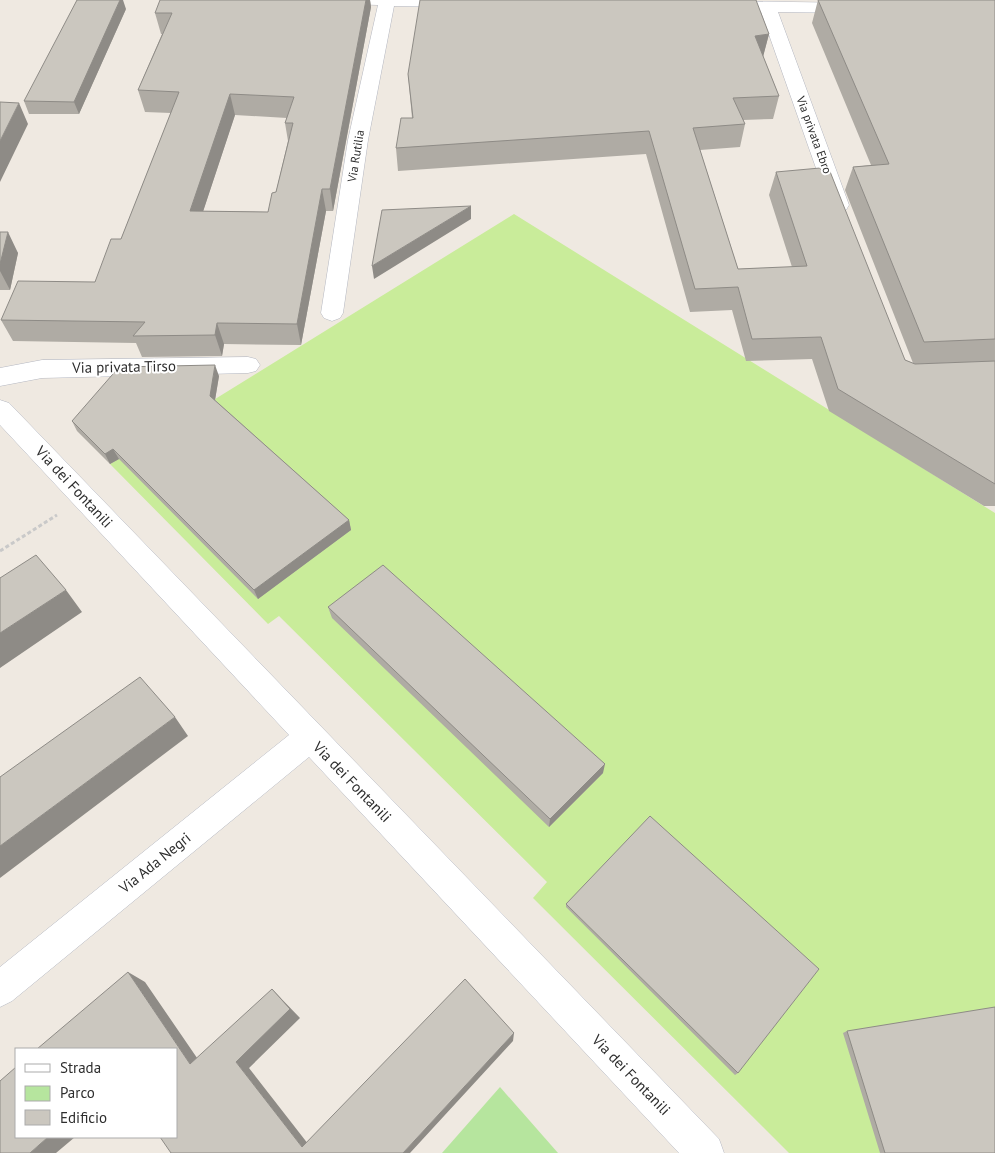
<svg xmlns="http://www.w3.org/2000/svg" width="995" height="1153" font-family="'PT Sans',sans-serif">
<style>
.green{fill:#b6e59e}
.pitch{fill:#c9ec9a}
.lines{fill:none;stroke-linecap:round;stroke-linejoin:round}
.street-casing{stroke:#b4b7c1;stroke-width:1}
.path{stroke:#c9c9c9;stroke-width:3;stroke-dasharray:4 2.5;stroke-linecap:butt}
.street{fill:#fff;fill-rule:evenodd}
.wall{fill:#afaba4;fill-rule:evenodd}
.shaded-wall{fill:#8e8b86}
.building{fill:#cbc7bf;stroke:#8e8b86;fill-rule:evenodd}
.labels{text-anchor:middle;stroke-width:4;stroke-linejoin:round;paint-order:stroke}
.far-street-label{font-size:12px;fill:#2e2e2e;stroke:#fff}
.street-label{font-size:15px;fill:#2e2e2e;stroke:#fff}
</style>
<rect width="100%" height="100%" fill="#efe9e1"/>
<!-- green -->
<path class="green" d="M500 1087 558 1153H442Z"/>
<!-- pitch -->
<path class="pitch" d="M514 214 995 513V1153H789L533 898 547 882 279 616 268 624 110 464Z"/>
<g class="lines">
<defs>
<path id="street" d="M349 0H463L464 2 462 6 456 7 394 6 368 140 343 313 340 318 332 321 324 318 321 313 348 140 378 5 351 4Z
M722 1 854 3 860 4 862 8 860 12 854 13 778 12 849 205 846 210 839 211 832 210 829 205 761 12 716 10 714 6 716 2Z
M248 357 256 359 260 365 256 371 248 373 42 378 0 386V368L42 360Z
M0 400 9 403 719 1139 724 1153H679L309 757 12 1001 0 1007V967L289 735 0 425Z"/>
</defs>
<!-- street casing -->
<use href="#street" class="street-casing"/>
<!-- path -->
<path class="path" d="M0 551 57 515"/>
<!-- street -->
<use href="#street" class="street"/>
</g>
<!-- wall -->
<path class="wall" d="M370 0 371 7 333 211H326L301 345 224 344 222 356 142 357 136 343 13 341 1 320 95 282 121 239 171 113 145 112 138 90 162 34H161L155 13ZM235 115 287 118 285 123 288 141 276 192 268 212 203 211Z
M818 0H995V506H984L829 411 812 359 746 361 732 310 690 312 646 154 398 171 396 148 412 118 408 74 769 34 763 56 779 96 773 119 743 120 745 124 740 147 700 150 738 269 792 267 769 195 776 172 905 360 913 363 845 190 853 167 871 165 812 23Z
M126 9 79 114H29L24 101Z
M0 232 18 253 10 290H0Z
M219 376 215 400 349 520 351 530 258 599 119 459 110 464 77 431 72 421Z
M328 607 603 773 549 827 332 618Z
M566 904 738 1073 735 1075 566 907Z
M847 1031 995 1153H880L843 1033Z"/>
<!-- shaded-wall -->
<path class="shaded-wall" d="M120 0H123L126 9 79 114 74 102Z
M366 0H370L371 7 333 211 330 189Z
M769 34 763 57 755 36Z
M230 94 235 115 196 233 190 211Z
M19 103 28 124 0 182V141Z
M322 189 326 211 301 345 297 324Z
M471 206V219L374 279 372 266Z
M8 232 18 253 10 290 0 271V264Z
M217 323 224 344 222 356 215 335Z
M215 365 219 376 214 406 210 396Z
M113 449 119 459 110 464 105 454Z
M349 520 351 530 258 599 254 590Z
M66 590 82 612 0 668V633Z
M175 717 188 736 0 878V846Z
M605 764 603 773 549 827 550 819Z
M128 972 145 982 206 1071 190 1064Z
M272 989 300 1018 249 1068 312 1149 302 1147 236 1062Z
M514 1033 513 1041 410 1153H403Z
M48 1137H75L56 1153H30Z"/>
<!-- building -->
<path class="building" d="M77 0H120L74 102 24 101Z
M160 0H366L330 189H322L297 324 217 323 215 335 133 336 145 322 1 320 18 281 95 282 111 239H121L179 92 138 90 172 13H155ZM230 94 294 97 285 123H293L276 192 272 193 268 212 190 211Z
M420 0H756L769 34 755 36 779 96 733 98 745 124 693 128 738 269 807 266 776 172 820 168 821 170 829 169 905 360 915 364 995 361V484L838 389 821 337 752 339 738 287 695 289 649 131 396 148 401 118H413L408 74Z
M818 0H995V339L924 342 853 167 889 164Z
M0 102 19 103 0 141Z
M471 206 372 266 382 210Z
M0 232H8L0 264Z
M215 365 210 396 349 520 254 590 113 449 105 454 72 421 119 367Z
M36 555 66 590 0 633V578Z
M383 565 605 764 550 819 328 607Z
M140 677 175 717 0 846V777Z
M650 816 819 969 738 1073 566 904Z
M128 972 190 1064 272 989 290 1009 236 1062 302 1147 465 979 514 1033 403 1153H171L160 1137H176V1049H37Z
M995 1007V1153H885L847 1031Z
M16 1067V1137H48L30 1153H0V1081Z"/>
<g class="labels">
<!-- far-street labels -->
<g class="far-street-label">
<text transform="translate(814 135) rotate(70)" y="4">Via privata Ebro</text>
<text transform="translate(356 156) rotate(-81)" y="4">Via Rutilia</text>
</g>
<!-- street labels -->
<g class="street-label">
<text transform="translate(124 367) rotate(-1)" y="5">Via privata Tirso</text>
<text transform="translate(74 487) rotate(47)" y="5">Via dei Fontanili</text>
<text transform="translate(352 782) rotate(46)" y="5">Via dei Fontanili</text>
<text transform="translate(155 863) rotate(-39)" y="5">Via Ada Negri</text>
<text transform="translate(631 1075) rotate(46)" y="5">Via dei Fontanili</text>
</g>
</g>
<!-- legend -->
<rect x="15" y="1048" width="162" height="90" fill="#ffffff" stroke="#ababab"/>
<rect x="25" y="1064" width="25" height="8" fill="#ffffff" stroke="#ababab"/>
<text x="60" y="1073" font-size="15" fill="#2e2e2e">Strada</text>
<rect x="25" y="1086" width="25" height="15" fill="#b6e59e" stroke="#ababab"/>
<text x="60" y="1098" font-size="15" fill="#2e2e2e">Parco</text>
<rect x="25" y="1110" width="25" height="15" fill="#cbc7bf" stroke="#ababab"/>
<text x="60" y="1123" font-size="15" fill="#2e2e2e">Edificio</text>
</svg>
